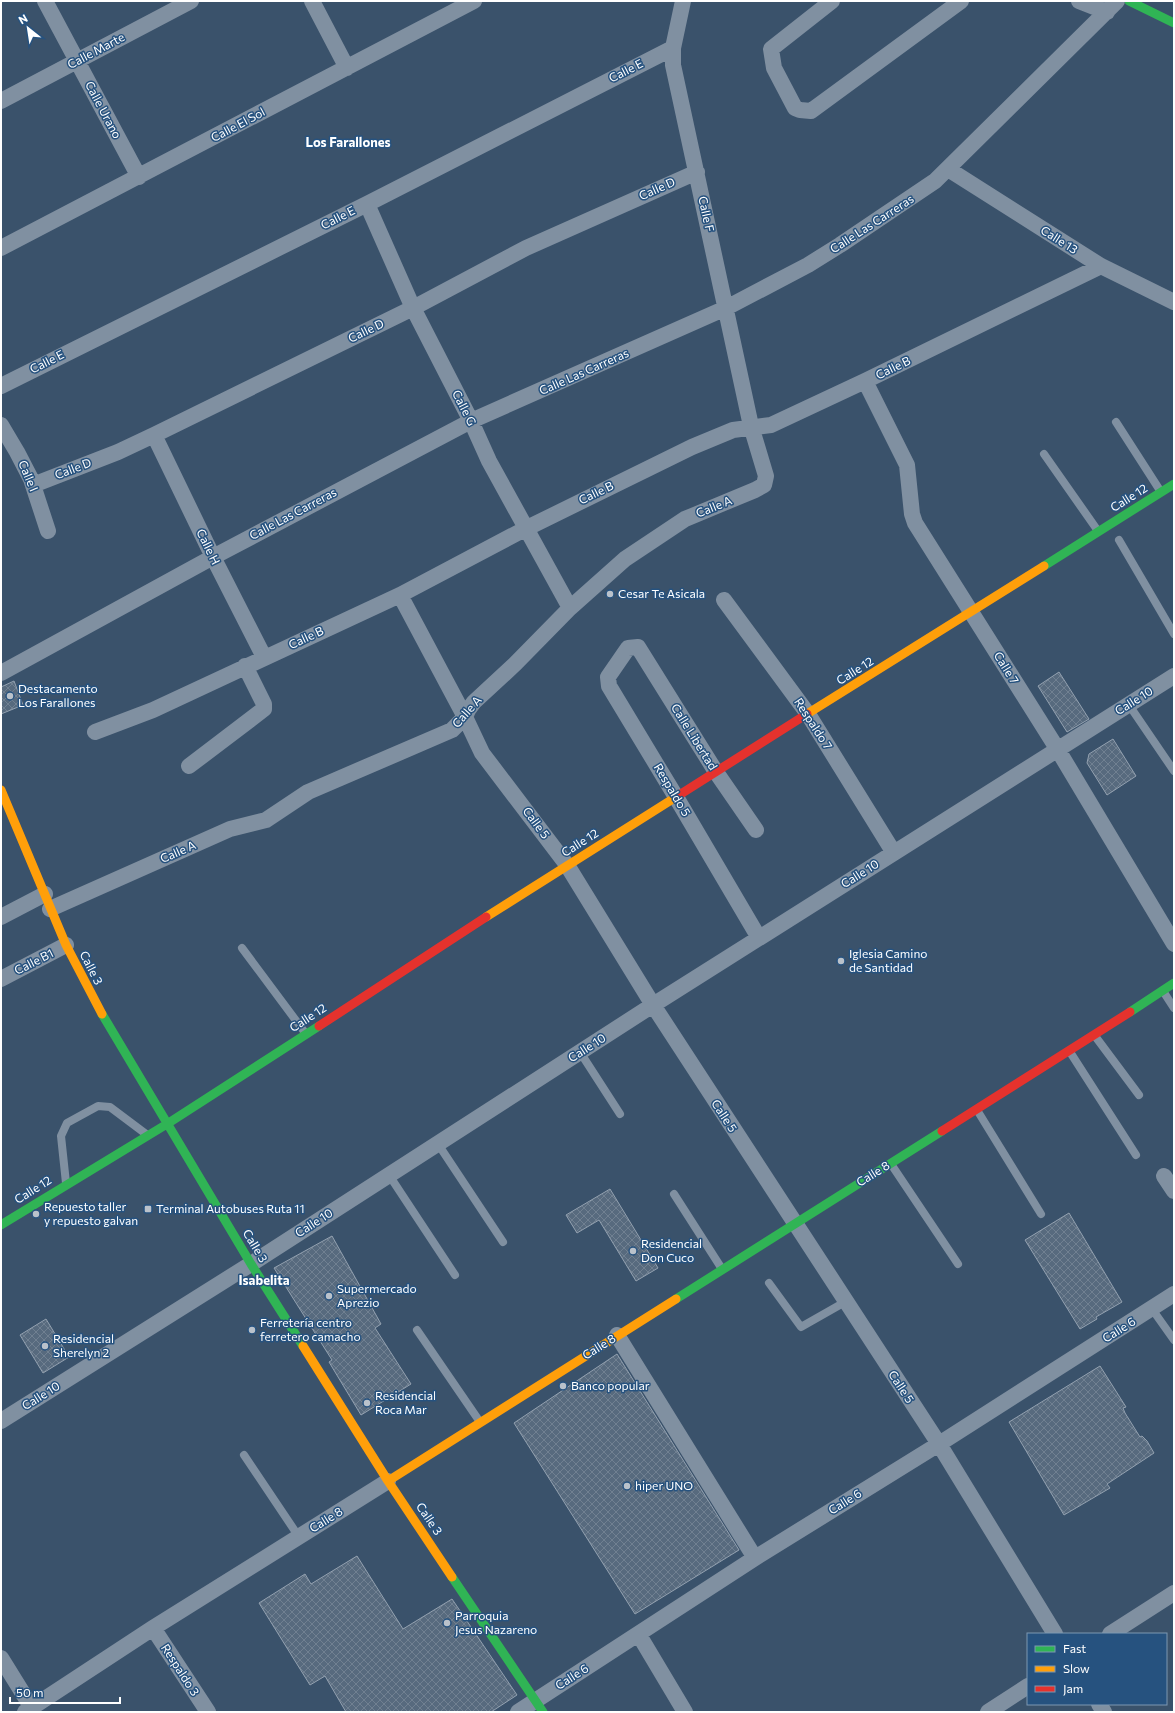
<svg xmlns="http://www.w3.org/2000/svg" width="1175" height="1713" font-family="Commissioner,sans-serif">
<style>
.building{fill:url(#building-cross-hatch);stroke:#93a1b0}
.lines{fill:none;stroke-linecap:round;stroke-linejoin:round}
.lane{stroke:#8090a1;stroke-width:8}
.street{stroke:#8090a1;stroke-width:16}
.fast{stroke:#30b455;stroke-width:9}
.slow{stroke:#ff9f0a;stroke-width:9}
.jam{stroke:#e5322d;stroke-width:9}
.poi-dot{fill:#bac2cb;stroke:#26527f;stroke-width:1.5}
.labels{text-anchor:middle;stroke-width:3;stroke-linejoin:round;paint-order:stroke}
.street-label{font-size:12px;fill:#fff;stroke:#26527f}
.poi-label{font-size:12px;fill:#fff;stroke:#26527f;text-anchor:start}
.neighbourhood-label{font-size:13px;font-weight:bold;fill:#fff;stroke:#26527f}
</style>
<defs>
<pattern id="building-cross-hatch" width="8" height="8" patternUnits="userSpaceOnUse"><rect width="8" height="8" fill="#576a7e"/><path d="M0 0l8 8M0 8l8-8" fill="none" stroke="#708091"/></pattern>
</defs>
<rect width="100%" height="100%" fill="#3a526b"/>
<!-- building -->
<path class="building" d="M1059 672 1089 719 1067 732 1038 686Z
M14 681 23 705 1 714V687Z
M1113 739 1136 776 1107 795 1087 763 1089 754Z
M610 1189 658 1268 636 1281 599 1220 577 1233 566 1215Z
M1069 1213 1122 1302 1096 1317 1097 1319 1080 1329 1025 1240Z
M332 1236 381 1324 375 1328 411 1384 361 1415 329 1362 332 1360 274 1268Z
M46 1319 69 1357 43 1373 20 1335Z
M617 1354 739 1550 635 1614 514 1423Z
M1100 1366 1126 1407 1123 1408 1125 1413 1140 1437 1142 1436 1147 1441 1154 1453 1107 1484 1110 1488 1064 1515 1009 1422Z
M357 1556 403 1629 452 1599 517 1695 491 1712H346L325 1676 310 1685 259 1603 305 1574 311 1584Z"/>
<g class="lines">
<!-- lane -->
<path class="lane" d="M1116 422 1161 492
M1044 454 1098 531
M1119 540 1174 634
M1129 705 1174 771
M242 948 306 1034
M1163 991 1174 1008
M1095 1036 1139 1095
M580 1052 620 1114
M1070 1052 1136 1155
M977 1110 1041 1214
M438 1144 503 1242
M891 1164 958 1264
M389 1175 455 1275
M66 1183 61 1136 67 1123 98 1106 110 1107 146 1134
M674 1194 722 1269
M769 1283 801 1327 845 1302
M1152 1309 1174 1340
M417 1330 480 1422
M244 1455 299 1537"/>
<!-- street -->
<path class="street" d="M45 1 139 177
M312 1 347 68
M832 1 771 49 774 68 795 108 800 110 811 111 961 1
M1079 1 1107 12
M1 101 191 1
M948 169 1101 266 1174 302
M367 204 413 308 471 421 489 461 570 608
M1 248 474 1
M865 381 907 465 912 514 915 523 1058 750 1174 944
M1 386 367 204 673 48
M1 425 17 452 31 479 48 531
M154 435 213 557 264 657
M33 485 118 452 154 435 413 308 526 248 697 172
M400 595 465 717 482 753 567 865 653 1005 939 1444 1055 1634
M724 600 808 714 894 853
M1 673 213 557 471 421 726 308 808 265 840 245 935 181 1117 1
M95 732 153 710 400 595 525 529 692 447 733 430 771 425 865 381 1101 266
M189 766 264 709V704L245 666
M756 830 716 772 638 647 628 648 608 677 609 686 676 797 759 938
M50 909 230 829 266 820 308 792 452 730 465 717 468 710 474 702 515 664 570 608 625 559 685 519 755 490 764 485 766 476 751 426 673 65V48L683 1
M1 917 45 894
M1 979 66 945
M1164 1176 1174 1191
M617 1335 755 1558
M1 1421 251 1264 653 1005 1174 676
M153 1628 208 1712
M1110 1634 1174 1593
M639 1635 685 1712
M1 1658 32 1708
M1099 1704 1104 1712
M25 1712 153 1628 388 1481
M518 1712 755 1558 939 1444 1174 1294
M988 1712 1028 1686"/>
<!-- fast -->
<path class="fast" d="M1129 1 1174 23
M1044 566 1174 484
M1130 1012 1174 983
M102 1014 251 1264 303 1346
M1 1225 167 1124 319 1026
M676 1299 942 1131
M452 1577 543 1712"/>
<!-- slow -->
<path class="slow" d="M807 714 1044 566
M1 790 66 945 102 1014
M486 917 676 797
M303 1346 388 1481 452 1577
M388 1481 676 1299"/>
<!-- jam -->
<path class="jam" d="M676 797 807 714
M319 1026 486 917
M942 1131 1130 1012"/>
</g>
<!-- markers -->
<g class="poi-dot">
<circle cx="610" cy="594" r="4"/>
<circle cx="10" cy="696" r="4"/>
<circle cx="841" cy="961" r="4"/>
<rect x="144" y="1205" width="8" height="8" rx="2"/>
<circle cx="36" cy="1214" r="4"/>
<circle cx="633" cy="1251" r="4"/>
<circle cx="329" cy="1296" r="4"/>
<circle cx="252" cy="1330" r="4"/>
<circle cx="45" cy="1346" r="4"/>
<circle cx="563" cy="1386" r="4"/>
<circle cx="367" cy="1403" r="4"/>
<circle cx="627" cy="1486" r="4"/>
<circle cx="447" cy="1623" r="4"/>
</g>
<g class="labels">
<!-- street labels -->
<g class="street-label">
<text transform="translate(96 51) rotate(-28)" y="4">Calle Marte</text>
<text transform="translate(626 71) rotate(-27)" y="4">Calle E</text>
<text transform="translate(103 110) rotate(62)" y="4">Calle Urano</text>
<text transform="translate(238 125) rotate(-28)" y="4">Calle El Sol</text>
<text transform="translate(657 189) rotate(-24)" y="4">Calle D</text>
<text transform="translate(706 214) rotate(78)" y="4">Calle F</text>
<text transform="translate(338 218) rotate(-27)" y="4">Calle E</text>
<text transform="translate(872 224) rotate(-33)" y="4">Calle Las Carreras</text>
<text transform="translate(1059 240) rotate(32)" y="4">Calle 13</text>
<text transform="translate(366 331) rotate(-26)" y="4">Calle D</text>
<text transform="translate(47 362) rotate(-27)" y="4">Calle E</text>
<text transform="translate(893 368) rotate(-26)" y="4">Calle B</text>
<text transform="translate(584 372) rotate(-24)" y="4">Calle Las Carreras</text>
<text transform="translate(464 408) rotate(63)" y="4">Calle G</text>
<text transform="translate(73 469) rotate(-21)" y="4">Calle D</text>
<text transform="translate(28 476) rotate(67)" y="4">Calle I</text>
<text transform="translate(596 493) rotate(-26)" y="4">Calle B</text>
<text transform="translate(1129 498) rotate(-32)" y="4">Calle 12</text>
<text transform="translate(714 507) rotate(-22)" y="4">Calle A</text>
<text transform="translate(293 514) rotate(-28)" y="4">Calle Las Carreras</text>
<text transform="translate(208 547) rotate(64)" y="4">Calle H</text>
<text transform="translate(306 638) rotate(-25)" y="4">Calle B</text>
<text transform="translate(1006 668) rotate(58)" y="4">Calle 7</text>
<text transform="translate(855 671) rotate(-32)" y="4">Calle 12</text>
<text transform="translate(1134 701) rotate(-32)" y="4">Calle 10</text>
<text transform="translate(467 712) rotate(-49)" y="4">Calle A</text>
<text transform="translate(813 724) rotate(57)" y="4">Respaldo 7</text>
<text transform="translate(694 737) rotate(58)" y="4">Calle Libertad</text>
<text transform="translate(672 790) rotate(59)" y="4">Respaldo 5</text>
<text transform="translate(536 823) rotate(53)" y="4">Calle 5</text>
<text transform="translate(580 843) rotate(-32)" y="4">Calle 12</text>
<text transform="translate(178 852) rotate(-24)" y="4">Calle A</text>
<text transform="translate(860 874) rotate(-32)" y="4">Calle 10</text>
<text transform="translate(34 962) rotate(-27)" y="4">Calle B1</text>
<text transform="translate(91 968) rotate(63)" y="4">Calle 3</text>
<text transform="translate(308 1018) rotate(-33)" y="4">Calle 12</text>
<text transform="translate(587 1048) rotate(-33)" y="4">Calle 10</text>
<text transform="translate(724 1116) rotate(57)" y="4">Calle 5</text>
<text transform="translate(873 1174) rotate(-32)" y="4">Calle 8</text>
<text transform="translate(33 1190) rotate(-32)" y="4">Calle 12</text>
<text transform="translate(314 1223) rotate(-33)" y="4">Calle 10</text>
<text transform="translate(255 1246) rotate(59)" y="4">Calle 3</text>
<text transform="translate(1119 1330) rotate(-32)" y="4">Calle 6</text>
<text transform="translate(599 1347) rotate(-32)" y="4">Calle 8</text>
<text transform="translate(901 1387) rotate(57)" y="4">Calle 5</text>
<text transform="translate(41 1396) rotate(-32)" y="4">Calle 10</text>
<text transform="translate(845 1502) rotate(-32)" y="4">Calle 6</text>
<text transform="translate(429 1519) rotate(56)" y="4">Calle 3</text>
<text transform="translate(326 1520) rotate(-32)" y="4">Calle 8</text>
<text transform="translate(180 1670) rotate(57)" y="4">Respaldo 3</text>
<text transform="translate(572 1677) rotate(-33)" y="4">Calle 6</text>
</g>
<!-- poi labels -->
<g class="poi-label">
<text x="618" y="598">Cesar Te Asicala</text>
<text x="18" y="693">Destacamento<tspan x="18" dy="14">Los Farallones</tspan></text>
<text x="849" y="958">Iglesia Camino<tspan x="849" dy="14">de Santidad</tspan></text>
<text x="44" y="1211">Repuesto taller<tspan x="44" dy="14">y repuesto galvan</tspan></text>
<text x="156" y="1213">Terminal Autobuses Ruta 11</text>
<text x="641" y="1248">Residencial<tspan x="641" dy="14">Don Cuco</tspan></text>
<text x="337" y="1293">Supermercado<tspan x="337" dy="14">Aprezio</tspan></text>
<text x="260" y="1327">Ferretería centro<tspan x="260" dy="14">ferretero camacho</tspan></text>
<text x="53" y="1343">Residencial<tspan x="53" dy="14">Sherelyn 2</tspan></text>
<text x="571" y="1390">Banco popular</text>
<text x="375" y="1400">Residencial<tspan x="375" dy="14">Roca Mar</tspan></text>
<text x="635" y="1490">hiper UNO</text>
<text x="455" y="1620">Parroquia<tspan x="455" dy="14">Jesus Nazareno</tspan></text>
</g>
<!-- neighbourhood labels -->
<g class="neighbourhood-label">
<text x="348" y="147">Los Farallones</text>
<text x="264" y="1285">Isabelita</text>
</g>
</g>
<!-- border -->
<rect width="1175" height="1713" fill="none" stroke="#ffffff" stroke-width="4"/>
<!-- legend -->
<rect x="1027" y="1633" width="140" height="72" fill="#26527f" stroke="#7d97b2"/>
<rect x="1035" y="1646" width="20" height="6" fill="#30b455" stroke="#7d97b2"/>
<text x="1063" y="1653" font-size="12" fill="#ffffff">Fast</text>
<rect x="1035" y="1666" width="20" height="6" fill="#ff9f0a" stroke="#7d97b2"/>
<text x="1063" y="1673" font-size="12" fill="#ffffff">Slow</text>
<rect x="1035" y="1686" width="20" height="6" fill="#e5322d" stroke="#7d97b2"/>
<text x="1063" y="1693" font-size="12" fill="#ffffff">Jam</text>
<!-- north arrow -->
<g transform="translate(28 28) rotate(330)" stroke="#26527f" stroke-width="3" paint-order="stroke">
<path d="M0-3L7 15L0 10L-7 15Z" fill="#ffffff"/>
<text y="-6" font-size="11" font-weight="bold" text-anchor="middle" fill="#ffffff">N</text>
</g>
<!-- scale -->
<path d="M10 1697v6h110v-6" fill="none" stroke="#ffffff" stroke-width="2"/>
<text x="16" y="1697" font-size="12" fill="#ffffff" stroke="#26527f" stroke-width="3" paint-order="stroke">50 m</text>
</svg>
